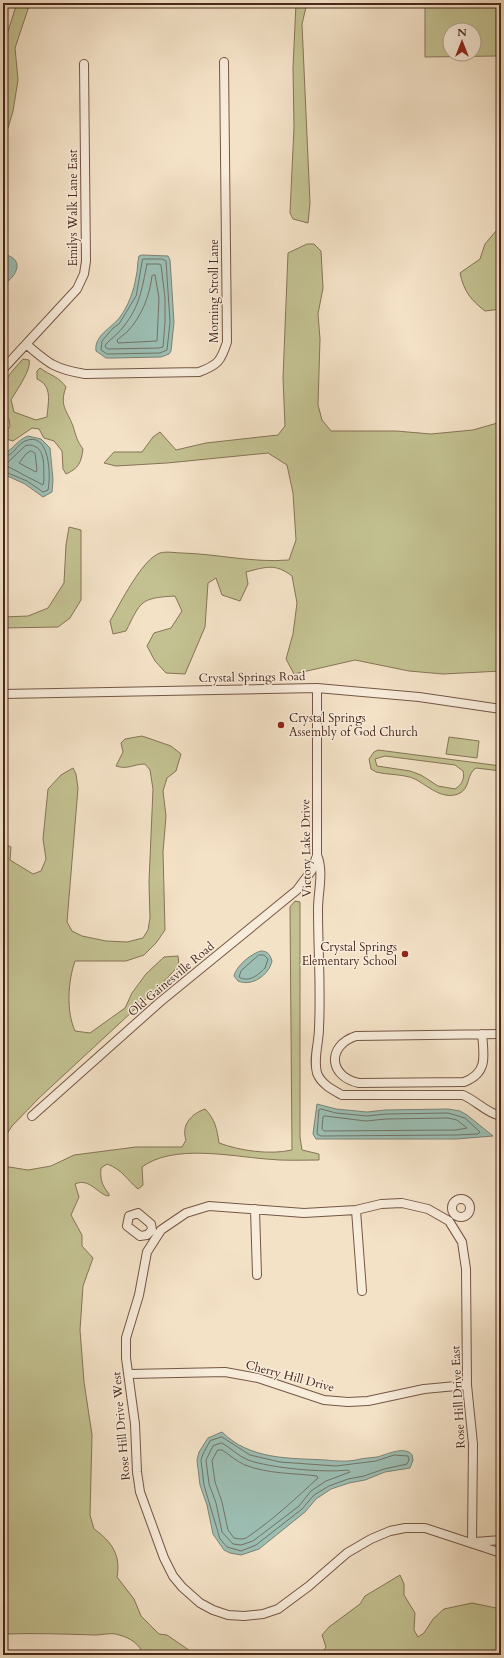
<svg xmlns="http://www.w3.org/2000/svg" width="504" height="1658" font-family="Cardo,serif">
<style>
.green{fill:#c3c191;stroke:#867456;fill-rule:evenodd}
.water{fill:#9cbeb3;stroke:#7b8276}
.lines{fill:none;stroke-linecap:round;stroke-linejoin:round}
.shore{stroke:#727266;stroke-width:1}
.minor-casing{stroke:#745645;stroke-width:10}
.minor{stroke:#f8ecdb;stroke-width:8}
.poi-dot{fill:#8f2418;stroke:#f8ecdb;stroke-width:1.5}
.labels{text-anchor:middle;stroke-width:3;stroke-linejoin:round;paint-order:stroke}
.street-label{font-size:12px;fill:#49271a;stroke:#f8ecdb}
.poi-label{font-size:12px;fill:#49271a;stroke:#f8ecdb;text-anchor:start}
</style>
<rect width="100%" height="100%" fill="#f4e2c7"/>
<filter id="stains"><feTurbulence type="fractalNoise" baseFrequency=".005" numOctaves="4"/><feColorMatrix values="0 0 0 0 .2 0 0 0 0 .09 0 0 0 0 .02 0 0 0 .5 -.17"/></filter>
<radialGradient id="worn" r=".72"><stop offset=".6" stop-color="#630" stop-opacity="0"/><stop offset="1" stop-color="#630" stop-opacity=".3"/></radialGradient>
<!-- green -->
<path class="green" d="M17 3H30L15 48 18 80 13 111 8 128 3 126V47Z
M296 3H307L302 24 310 203 308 223 293 219 290 213 294 127 293 68Z
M425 3H496V56L425 57ZM450 30H474V54H450Z
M496 231 501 233V309L485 311C471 300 464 292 460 273L480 259 485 244Z
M307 244H314L321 251 323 288 318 314 320 339 318 405 322 420 331 431H396L431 434 473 430 501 422V671L443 674 409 671 355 660 294 674 286 659 293 634 297 603 292 576C275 563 266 567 246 572L248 584 240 601 222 595 216 578 208 583 205 627 185 674 166 673 155 661 147 646 154 633 171 628 182 611 175 596C140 598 141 601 126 631L113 634 110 621C120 604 142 559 160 553 166 551 176 553 182 553 218 554 253 563 289 560L296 540 293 493 287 465 268 453 167 463 116 466 104 463 114 452H142L153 437 160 432 176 450 206 443 278 435 285 426 283 378 288 253Z
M23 359 29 360C32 369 16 391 11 400L14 412 36 420 47 417C48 402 53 386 37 379V371L40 368C51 376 58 376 66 387 59 406 67 410 73 426 76 436 77 441 83 449 81 463 79 468 66 474L63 469 62 451 54 441 44 438 39 429 32 428 13 441 6 439 3 440V431L10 427 9 419 3 414C3 382 1 383 23 359Z
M69 527 81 530V600L70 618 58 627 3 628V617L28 616 48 608 64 583 66 545Z
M142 736 171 746 181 754 176 771 167 778 163 791 166 816 163 852 165 930 156 943 144 955 126 961H75C68 981 66 1011 75 1031L90 1033 125 1008 132 993 146 974 164 957 178 956 179 965 161 985 39 1098 12 1126 3 1140 4 844 11 847 10 860 33 874 41 871 46 859 43 839 48 789 61 775 73 768 76 774 78 788 67 922 72 931 82 936 106 941 127 942 143 938 148 930 150 918 149 882 153 789 150 770 145 764C133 764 128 770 116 766L123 752 121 743 125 739Z
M449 737 479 741 477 758 446 754Z
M378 750 501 766V771L476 768C466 774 471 789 458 794 442 800 428 786 415 779 404 774 388 775 376 772L371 769 369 759 374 752ZM385 756 455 765 463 771C465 778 462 785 455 789L438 786 421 775 410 771 377 766 375 759Z
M295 901 300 902V1137L302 1150 319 1154V1160C302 1160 284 1161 266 1159 230 1156 173 1144 142 1167L143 1185 138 1189C126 1179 123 1170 107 1164L101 1168C100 1180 102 1185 109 1194V1196C99 1196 90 1177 75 1184L79 1197 71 1215 82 1235V1246L93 1258 83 1286 80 1330 84 1382 92 1435 90 1515 94 1529C112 1542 121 1555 117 1577L134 1599 141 1616 159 1634 167 1635 196 1655H144C139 1644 131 1638 119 1635 112 1632 103 1635 95 1635 64 1634 34 1633 3 1634V1166L28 1170 51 1166 74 1155 136 1147H182L186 1140C181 1125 191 1114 205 1109 215 1119 217 1129 219 1143 241 1151 270 1155 292 1150L290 907Z
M400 1575 404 1584V1595L415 1613 414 1630 418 1637 424 1633 433 1619 444 1609 472 1603 501 1609V1650L491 1655 475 1653 470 1655H321L326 1647 322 1635 329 1627 360 1604 365 1596Z"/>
<!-- water -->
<path class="water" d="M3 254C26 259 17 276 3 285Z
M142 255 168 256 170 260 174 322 171 351 169 354 161 357 114 358H106L96 351C94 335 112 328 120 317 128 306 134 291 136 277 138 270 137 263 139 256Z
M28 436 41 439 50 448 53 480 52 492 43 497 25 484 3 474V454C13 450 17 440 28 436Z
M261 951C268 951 270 955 272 961 269 975 252 987 238 981L234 976C236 966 252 953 261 951Z
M317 1104 336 1109 367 1112 385 1110 448 1109 460 1111 467 1115 493 1136 456 1139H316L313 1134Z
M222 1432C250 1460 289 1458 326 1460 336 1461 345 1462 356 1460 363 1458 370 1458 377 1457 386 1455 405 1445 412 1455L413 1460 410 1468 385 1472 365 1480 349 1483 331 1489 316 1499 305 1512 259 1549 241 1555 230 1553 224 1550 213 1534 207 1505 200 1485 197 1460 199 1452 208 1438Z"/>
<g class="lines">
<!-- shore -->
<path class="shore" d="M143 259H162L166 261 170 322 167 350 160 353 107 354 101 350 102 341 113 328 119 324 136 296Z
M147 264H159L161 265 165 298V322L163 347 159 348 108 349 105 347 106 344C112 338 120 332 124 326 140 306 142 288 147 264Z
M155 275 159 298 157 341 118 343 117 340C120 337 124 335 127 332 141 318 150 295 152 276Z
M30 445C47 447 43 467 44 480L43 485 5 465 25 446Z
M31 451 35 453 37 470 36 472 19 463 26 454Z
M3 457C14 456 16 445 25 441 50 430 51 476 48 490L43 492 27 481 3 471
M259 955H264L268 959 265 968C258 975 249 983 239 977L241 971Z
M321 1109 336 1113 367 1116 386 1114 448 1113 465 1118 480 1132 478 1134 456 1135 321 1136 317 1134 319 1110Z
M325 1116 366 1121 386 1119 448 1118 457 1120 467 1128 456 1130 324 1131 322 1129 323 1117Z
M222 1437 250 1455 280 1462 336 1466 376 1461 394 1455 408 1456 409 1460 407 1464 384 1469 364 1476 348 1479 329 1486 314 1495 302 1509 256 1545 241 1551 227 1547 220 1539 204 1485 201 1460 203 1454 210 1441Z
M222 1443C231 1448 238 1456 248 1460 270 1468 324 1473 348 1470L350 1472 326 1481 311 1491 299 1506 253 1541 241 1545 233 1544 222 1532 216 1503 209 1484 206 1460 213 1446Z
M218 1450H222C230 1455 236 1461 245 1465 268 1474 293 1473 317 1476L318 1478C296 1498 274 1519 249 1536 245 1540 239 1539 234 1538L228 1530 222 1502 215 1482 212 1461Z"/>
<defs>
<path id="minor" d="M26 344C49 364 55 369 85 374L199 372C218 365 221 361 227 342L224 62
M3 369 77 289 84 274 86 261 84 64
M317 688V855C324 872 318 892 318 909 318 949 321 989 319 1028 319 1043 313 1058 317 1073 321 1084 333 1090 342 1095H463C477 1101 486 1113 501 1116
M3 694 317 688 419 697 501 709
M482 1034C484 1056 488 1073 464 1082L359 1083C329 1077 326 1046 356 1036L501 1034
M32 1116 160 1002 297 890 312 870 317 855
M452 1208a9 9 0 1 1 18 0a9 9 0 1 1-18 0Z
M255 1209 257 1275
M356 1210 362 1291
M138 1213 151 1224 152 1230 147 1235 140 1236 127 1226 129 1216Z
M129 1374 225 1372 258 1378 324 1400 348 1402 368 1401 424 1389 467 1385
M475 1542 501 1540
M472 1543 473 1444 467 1385 466 1269 462 1242 449 1221 428 1209 402 1203 381 1204 356 1210 304 1213 209 1206 186 1213 161 1230 147 1252 139 1295 126 1338V1358L135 1424 137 1472 140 1492 164 1558 173 1576 182 1587 200 1603 213 1610 228 1615 244 1616 263 1614 278 1609 309 1586 347 1553 371 1539 390 1531 405 1528H425L501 1553"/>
</defs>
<!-- minor casing -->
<use href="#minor" class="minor-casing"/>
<!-- minor -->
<use href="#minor" class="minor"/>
</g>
<!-- markers -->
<g class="poi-dot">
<circle cx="281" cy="725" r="4"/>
<circle cx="405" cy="954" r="4"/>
</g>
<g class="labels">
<!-- street labels -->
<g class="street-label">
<text transform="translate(73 208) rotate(-90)" y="4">Emilys Walk Lane East</text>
<text transform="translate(214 291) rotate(-90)" y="4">Morning Stroll Lane</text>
<text transform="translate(252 677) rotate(-1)" y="4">Crystal Springs Road</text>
<text transform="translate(306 848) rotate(-91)" y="4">Victory Lake Drive</text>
<text transform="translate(171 979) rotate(-40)" y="4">Old Gainesville Road</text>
<text transform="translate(290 1376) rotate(15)" y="4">Cherry Hill Drive</text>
<text transform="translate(458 1397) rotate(-93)" y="4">Rose Hill Drive East</text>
<text transform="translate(121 1426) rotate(-95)" y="4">Rose Hill Drive West</text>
</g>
<!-- poi labels -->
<g class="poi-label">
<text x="289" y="722">Crystal Springs<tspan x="289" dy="14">Assembly of God Church</tspan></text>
<text x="397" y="951" text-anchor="end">Crystal Springs<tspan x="397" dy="14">Elementary School</tspan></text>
</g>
</g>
<!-- margin -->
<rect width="504" height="1658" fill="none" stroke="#f4e2c7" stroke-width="16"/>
<rect x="4" y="4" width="496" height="1650" fill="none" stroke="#49271a" stroke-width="2"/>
<rect x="8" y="8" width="488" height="1642" fill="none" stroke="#49271a"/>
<!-- north arrow -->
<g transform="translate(462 42)"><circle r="19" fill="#f8ecdb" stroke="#b29d8e"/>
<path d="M0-3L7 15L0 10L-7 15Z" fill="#8f2418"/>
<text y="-6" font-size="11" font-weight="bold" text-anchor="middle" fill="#49271a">N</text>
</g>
<rect width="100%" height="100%" filter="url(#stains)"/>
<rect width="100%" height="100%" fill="url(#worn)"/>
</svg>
